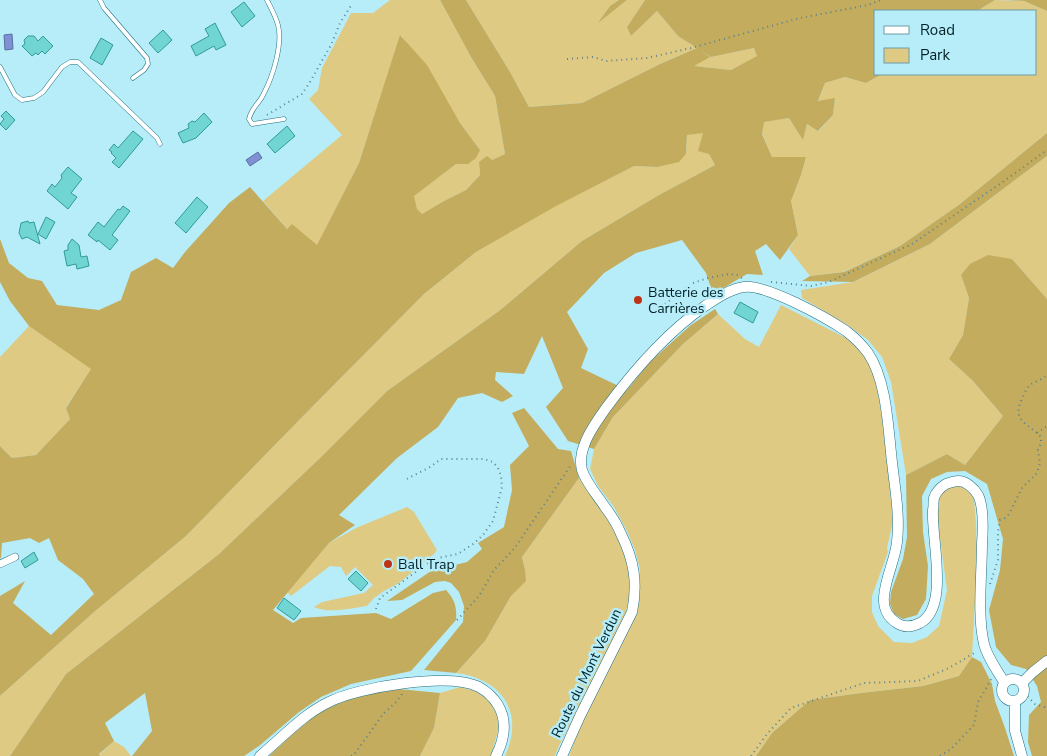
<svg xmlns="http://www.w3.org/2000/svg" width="1047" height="756" font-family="'Nunito Sans',sans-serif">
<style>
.green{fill:#dfca84}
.forest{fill:#c3ac5d}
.water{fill:#8090d4;stroke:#5a6fa0}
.building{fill:#71d6d3;stroke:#309b99}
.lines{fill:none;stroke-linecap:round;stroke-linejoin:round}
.lane-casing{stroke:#236f7e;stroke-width:5}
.street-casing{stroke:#236f7e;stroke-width:8}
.secondary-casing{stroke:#236f7e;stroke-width:11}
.path{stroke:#5a848d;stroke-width:2;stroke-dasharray:1 4;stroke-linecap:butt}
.lane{stroke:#fff;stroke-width:4}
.street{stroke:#fff;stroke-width:7}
.secondary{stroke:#fff;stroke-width:10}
.poi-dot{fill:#bd3315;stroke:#b7edf9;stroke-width:2}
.labels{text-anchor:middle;stroke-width:5;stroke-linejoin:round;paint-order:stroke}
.poi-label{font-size:14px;fill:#022127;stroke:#b7edf9;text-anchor:start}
.street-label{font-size:14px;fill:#022127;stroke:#b7edf9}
</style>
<rect width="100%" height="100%" fill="#b7edf9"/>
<!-- green -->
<path class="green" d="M390 0H440L471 57 495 96 505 154 492 160 479 162 480 175 466 190 444 201 421 215 417 209 413 196 456 164 480 150 460 123 401 35 359 163 317 246 292 225 287 229 263 201 342 135 309 99 318 90 322 68 351 13H373Z
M466 0H619L610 6 600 21 627 0H645L627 27 631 36 657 11 678 36 711 57 754 48 758 56 731 70 693 66 697 48 660 64 582 103 529 107 510 72Z
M995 0 1024 1 1047 11V133L960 204 900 246 843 272 810 276 789 249 798 235 791 201 801 175 806 157H772L762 133 763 122 789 118 803 139 807 124 819 131 833 115 835 99 818 102 825 83 845 77 866 83 882 74H1036V11H977Z
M703 132 709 154 715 165 659 195 582 241 499 311 387 391 320 458 219 554 66 674 10 756H0V696L94 612 186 536 311 408 424 294 476 252 556 205 634 166 657 167 686 154 687 135Z
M1047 156V299L1012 259 961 275 969 298 963 335 949 359 973 381 1003 416 965 465 947 454 906 475 891 382 882 357 868 340 849 326 802 298 801 290 853 282 930 244Z
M781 305 846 338 863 353 875 375 884 429 893 521 887 548 888 552 872 596V612L878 626 894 642 912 643 927 637 939 626 947 590 938 523V499L944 490 956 484 966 488 974 499 976 524 977 564 972 657 959 676 923 686 861 693 810 700 772 733 756 756H569L582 721 634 616 640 594V569L635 550 627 531 614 507 598 486 590 469 594 449 613 417 683 344 718 314 745 339 759 347Z
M29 326 92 368 66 407 70 419 36 455 12 458 0 446V357Z
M579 478 605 514 618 535 630 572V594L626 612 558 748 555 756H505C525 712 502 679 456 673L485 641 511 596 525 581V570L522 557Z
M407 507 414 512 437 550 434 554 399 583 384 591 374 598 367 606C352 608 328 614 314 607L322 602 364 593 373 585 355 567 346 576 341 567 330 566 291 596 287 592 329 543 356 528Z
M460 687 475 691 488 699 497 715 499 727 491 756H420L434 728 440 693Z
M114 741 124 747 131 756H100L99 755Z"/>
<!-- forest -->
<path class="forest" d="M440 0H466L510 72 529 107 582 103 660 64 697 48 710 57 694 66 731 70 757 56 754 48 711 57 678 36 657 11 631 36 627 27 645 0H995L977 11H876V74H882L866 83 845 77 825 83 818 101 835 98 833 115 818 131 807 124 803 140 789 118 764 122 762 134 772 157H806L801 175 791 201 798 235 780 260 766 244 755 251 763 275 747 274 713 294 706 273 682 240 636 253 604 273 567 312 588 349 581 368 627 390 649 363 673 341 691 325 715 309 718 314 683 344 613 417 594 449 568 441 546 407 563 388 542 336 524 374 496 372 495 380 513 396 502 402 482 393 458 398 438 427 397 458 339 515 355 525 329 543 273 610 293 623 301 618 376 613 391 619 433 593 446 590C455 600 457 607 456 620L411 671 351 684 321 697 299 712 259 746 244 756H132L152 731 145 693 105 723 114 741 99 754 100 756H10L66 674 219 554 320 458 387 391 499 311 582 241 659 195 715 165 709 154 698 151 703 133 687 135 686 154 679 162 657 167 634 166 556 206 476 252 424 294 311 408 186 536 94 612 0 696V596L25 581 13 603 51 635 94 594 83 579 58 560 49 538 39 543 30 538 2 543 1 558H0V446L12 458 36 455 70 419 66 408 91 369 29 326 10 301 0 282V239L9 263 28 278 42 281 57 305 99 310 121 300 131 272 156 258 173 268 185 252 229 203 250 187 287 229 292 224 317 245 359 163 400 35 427 65 460 123 480 150 476 158 468 164H456L414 196 417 209 422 214 444 201 466 190 480 175 479 162 487 156 492 160 505 154 495 96 471 57Z
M619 0H627L598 23 610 6Z
M1007 0H1047V11L1024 1Z
M1047 133V156L930 244 853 282 802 281 810 276 844 272 900 246 960 204Z
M988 255 1012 259 1047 299V756H1032L1028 742 1029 715 1041 702 1037 686 1026 669 1011 665 996 647 989 610 1000 570 1003 539 987 484 965 471 947 472 931 479 922 496 923 532 928 566 926 599 917 615 903 619 894 614 890 604 891 592 903 559 907 537 906 475 947 454 965 465 1003 416 973 381 949 359 963 335 969 298 961 275 970 264Z
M524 408 558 449 571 451 579 478 522 557 525 570 526 581 511 596 485 641 456 673 424 670 463 622 464 606 459 592 451 583 445 581 435 582 402 600 387 601 431 571 467 562 482 549 478 543 504 527 512 490 510 465 529 446 512 413Z
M972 657 981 662 992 684 995 701 1005 728 1014 756H756L772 733 810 700 861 693 923 686 959 676Z
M399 689 440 693 434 728 420 756H269C287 740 309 717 331 707 352 697 376 693 399 689Z"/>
<!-- water -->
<path class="water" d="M12 34 13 49 5 50 4 35Z
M258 152 262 158 250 166 246 160Z"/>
<!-- building -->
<path class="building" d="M244 2 255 16 242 27 231 12Z
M215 23 226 45 216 50 214 46 196 56 191 46 209 36 205 29Z
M163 30 172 40 158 53 149 43Z
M28 36H34L38 41 43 36 53 46 45 54 42 51 38 55 36 53 32 56 22 46 25 44 24 40Z
M101 38 113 45 102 65 90 58Z
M6 111 15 120 6 130 0 124 4 119 1 116Z
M204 113 212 122 196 138 183 143 178 133 189 128 188 124 192 121 195 122Z
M287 126 295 136 275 153 267 144Z
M133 131 143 139 119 168 112 162 116 158 111 153 112 152 109 150 114 144 118 148Z
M68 167 82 179 71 193 77 197 68 209 47 191 52 184 55 187 62 178 61 175Z
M197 197 208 207 186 233 175 223Z
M123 206 130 211 112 235 118 240 110 250 98 240 97 242 88 235 98 222 104 227 118 209 120 210Z
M46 217 55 222 46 239 38 234Z
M28 221 29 223 34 222 40 244 27 237 22 239 19 233 21 223Z
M72 239 79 245 81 257 87 256 89 266 77 269 76 264 67 266 64 251 68 250V245Z
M740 302 758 312 753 323 734 313Z
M34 552 38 560 25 568 21 561Z
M356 571 368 583 361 591 348 579Z
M284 598 301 611 294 620 277 608Z"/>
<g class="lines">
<defs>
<path id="lane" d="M100 0 104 8 147 58 148 64 144 70 133 78
M267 0C271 8 276 17 278 25 283 44 273 76 264 93 260 103 251 108 249 119L252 124 284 119
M0 67 15 95 22 100 34 98 43 92 62 67 70 62H78L157 138 160 144"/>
<path id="street" d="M0 564 15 557"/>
<path id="secondary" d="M1002 690a11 11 0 1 1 22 0a11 11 0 1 1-22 0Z
M1022 683 1033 672 1047 661
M1015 701V731L1022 756
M260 756C283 737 302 715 329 702 359 687 449 672 479 687 488 692 493 697 498 705 508 722 504 740 496 756
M562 756 580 716 632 612C638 583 634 560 621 534 617 524 611 515 605 507 598 496 586 483 582 470 580 463 581 453 584 446 588 432 598 420 606 408 634 370 666 333 705 306 717 298 730 289 744 287 766 284 827 318 846 331 854 337 862 345 868 353 887 381 888 428 892 462 895 489 900 515 897 542 895 560 885 579 884 597 883 607 887 617 897 623 904 628 912 627 920 623 950 607 931 538 933 510 934 506 933 502 934 498 936 492 941 487 946 484 949 483 955 481 958 481 966 481 974 488 978 495 984 507 983 530 982 544 982 574 977 615 984 644 987 657 997 670 1004 682"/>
</defs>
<!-- lane casing -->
<use href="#lane" class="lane-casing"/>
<!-- street casing -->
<use href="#street" class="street-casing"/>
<!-- secondary casing -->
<use href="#secondary" class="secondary-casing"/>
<!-- path -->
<path class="path" d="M567 59 593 57 606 61 647 58 691 48 800 18 868 5 881 0
M267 115 302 94 310 82 331 45 340 23 352 4
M771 282 811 286 829 282 912 244 1007 179 1047 150
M653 313 693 283 708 278 729 274 737 275 743 279
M1037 433 1047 426
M990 584 998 560V532L1000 520 1005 518 1009 514 1022 488 1037 473 1040 463 1038 450 1041 443V437C1028 423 1011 421 1022 399 1024 395 1026 388 1030 385 1035 381 1042 380 1047 375
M376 609 380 598 428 563 438 558 458 554 473 544 483 535 493 521 502 487 501 476 498 468 493 462 484 459H441L430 467 405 480
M457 620 479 596 494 570 514 549 571 465
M1024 693 1035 704 1047 708
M351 756 354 755 383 714 396 702 403 693
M751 756 767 734 791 708 864 683 918 681 949 668 976 652
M940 756 951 749 974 725 978 702 992 678"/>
<!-- lane -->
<use href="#lane" class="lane"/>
<!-- street -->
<use href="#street" class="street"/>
<!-- secondary -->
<use href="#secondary" class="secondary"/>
</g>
<!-- markers -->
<g class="poi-dot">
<circle cx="638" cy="300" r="5"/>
<circle cx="388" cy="564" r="5"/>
</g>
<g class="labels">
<!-- poi labels -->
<g class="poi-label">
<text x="648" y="297">Batterie des<tspan x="648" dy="16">Carrières</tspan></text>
<text x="398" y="569">Ball Trap</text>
</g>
<!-- street labels -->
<g class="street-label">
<text transform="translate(586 673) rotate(-64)" y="5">Route du Mont Verdun</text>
</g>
</g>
<!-- legend -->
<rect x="874" y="10" width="162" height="65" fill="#b7edf9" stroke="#6f9ba5"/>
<rect x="884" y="26" width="25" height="8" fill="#ffffff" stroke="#6f9ba5"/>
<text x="920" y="35" font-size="15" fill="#022127">Road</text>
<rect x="884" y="48" width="25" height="15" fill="#dfca84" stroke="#6f9ba5"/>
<text x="920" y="60" font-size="15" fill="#022127">Park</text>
</svg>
